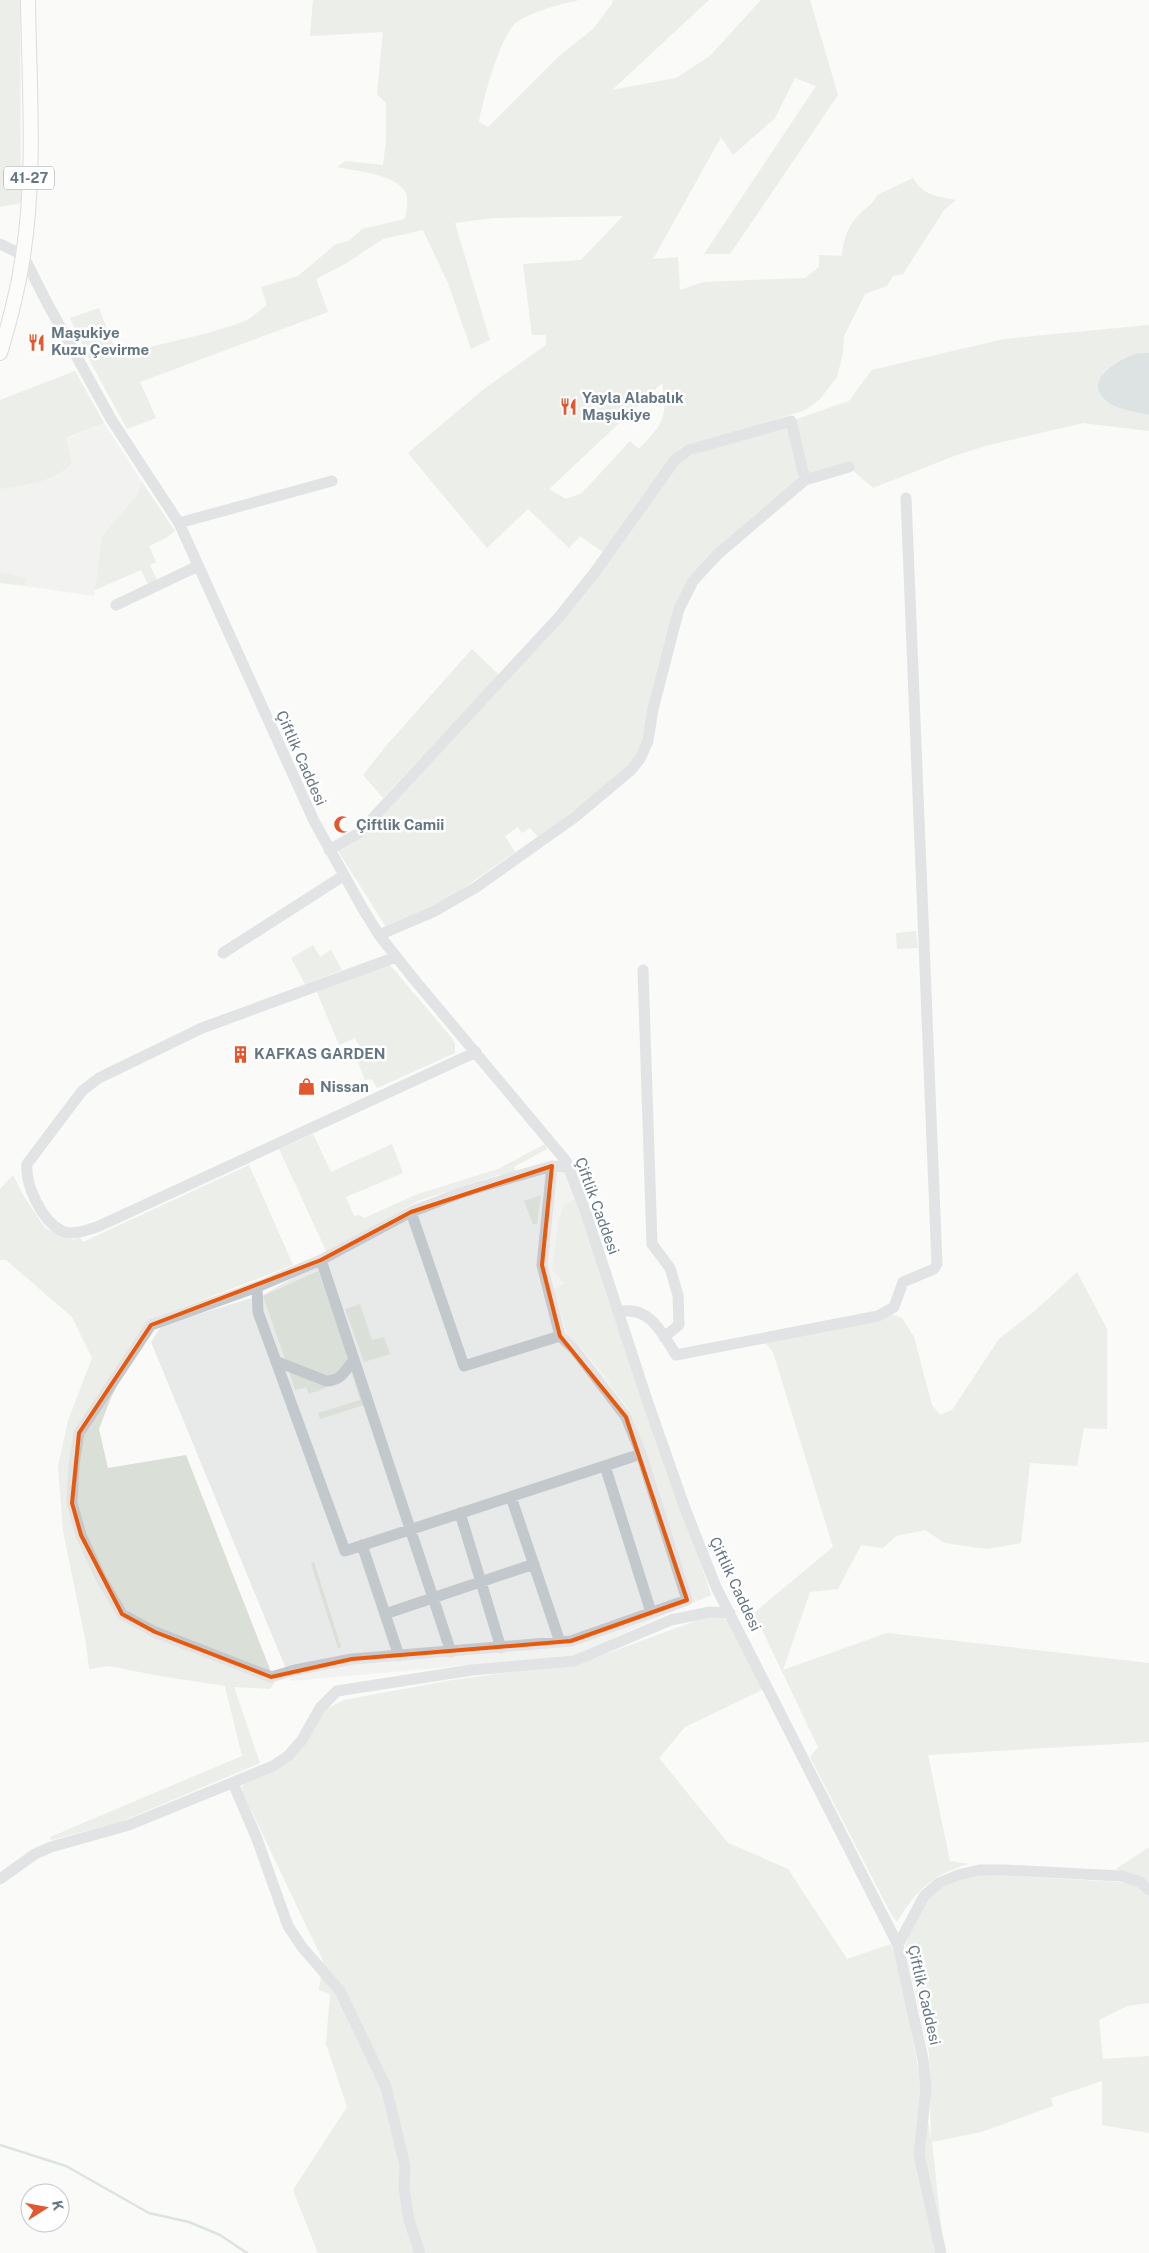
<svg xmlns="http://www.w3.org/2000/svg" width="1149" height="2253" font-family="'Public Sans',sans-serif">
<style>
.built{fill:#e8e9e9}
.green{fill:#dadfd7;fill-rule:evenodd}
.water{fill:#bbc7cb}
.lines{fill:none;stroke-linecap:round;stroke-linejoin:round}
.stream{stroke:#bbc7cb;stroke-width:2.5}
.major-casing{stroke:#b5babe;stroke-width:16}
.minor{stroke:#c3c8cc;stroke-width:11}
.major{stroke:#fff;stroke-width:14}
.marked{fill:none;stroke:#e8590c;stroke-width:4;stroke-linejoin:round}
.labels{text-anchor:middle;stroke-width:5;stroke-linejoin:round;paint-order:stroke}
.shield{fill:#fff;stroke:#939fa8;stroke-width:1}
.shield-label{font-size:14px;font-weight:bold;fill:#657683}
.poi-label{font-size:15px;font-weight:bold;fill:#657683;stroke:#fff;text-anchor:start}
.street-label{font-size:15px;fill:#657683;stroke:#fff}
</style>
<rect width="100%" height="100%" fill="#fafaf8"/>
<!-- built -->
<path class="built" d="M104 423 142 482 137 495 102 536 94 596 25 586 27 578 0 572V489L51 477 72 463 66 439Z
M565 1169 711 1595 572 1656 291 1681 151 1342 162 1325 265 1294 389 1223 494 1185Z"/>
<!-- green -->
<path class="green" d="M0 0H20L21 203 0 207Z
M313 0H579C560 4 533 11 517 22 501 32 482 102 479 122L488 127 557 58 594 28 612 4 613 0H709L612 90 676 78 710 56 761 0H810L838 95 730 254H704L816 86 795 78 775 118 733 155 721 137 653 259 678 257 680 290 703 282 805 278 819 267V255L842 256C843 240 848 224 861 213 868 206 873 204 877 195L913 178C924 196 936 196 956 200L944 210 903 274 893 276 887 286 865 294 844 336 843 353 837 377 820 399 805 410 684 448 604 553 580 536 569 548 528 509 487 548 408 453 484 389 546 345V335H532L523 264 581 260 623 216 493 218 455 223 490 340 471 349 448 283 423 230 383 239 345 264 316 279 328 312 140 382 156 418 127 429 90 361 70 318 99 308 117 355 208 333 237 324 249 319 267 305 261 287 298 276 336 244 349 241 362 229 405 219C407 210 410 196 403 189 392 174 355 171 337 167L345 161 383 165 386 140V103L377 94 383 32 310 36ZM662 383C669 417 662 425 639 449L630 441 582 493 566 499 549 489Z
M1149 325V353C1132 352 1106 364 1099 381 1099 408 1129 410 1149 415V431L1083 423 985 446 954 456 873 488 849 467 805 480 791 421 849 401 872 370 1004 339Z
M75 371 104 423 66 438 72 463C54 482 25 485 0 489V400Z
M788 425 799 474 798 480 691 577 645 741 631 765 539 838 530 828 522 833 518 827 505 836 515 852 442 903 386 927 338 851 461 729 680 462 698 452Z
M142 482 175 531 166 538 149 546 156 562 150 565 157 580 148 584 141 570 95 590 102 536 137 495Z
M0 572 27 578 25 586 0 583Z
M472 649 499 675 383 798 363 775 386 746Z
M916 931 918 948 897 949 896 933Z
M313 945 320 957 331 950 342 970 305 984 291 958Z
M389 964 451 1037 455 1044V1053L377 1088 372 1079 365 1080 355 1054 362 1051 355 1038 339 1045 316 990Z
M313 1134 331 1172 392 1144 403 1173 346 1197 354 1216 360 1215 364 1218 418 1194 498 1169 545 1144 547 1149 514 1167 517 1175H498L418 1201 327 1253 279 1149Z
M249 1165 293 1265 161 1316 145 1327 110 1400 99 1429 108 1468 186 1455 275 1682 270 1689 234 1687 260 1763 120 1822 52 1840 50 1837 242 1756 225 1686 160 1676 109 1666 89 1669 86 1643 63 1531 58 1467 68 1421 92 1358 72 1317 6 1260H0V1189L13 1175 23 1195 45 1228 73 1240 80 1237 83 1242Z
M541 1195 537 1224H533L524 1201Z
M579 1197 711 1595 692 1603 632 1414 601 1371 579 1345 569 1337 553 1290 565 1283 552 1270 559 1219 564 1205Z
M318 1271 348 1356 345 1367 332 1378 300 1368 285 1359 263 1296Z
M1077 1272 1107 1329V1429L1084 1428 1077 1466 1030 1463 1021 1543 987 1549 945 1543 925 1530 896 1536 883 1548 861 1545 838 1589 810 1592 783 1670 887 1633 1149 1663V1742L928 1755 950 1861 968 1864C932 1875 916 1890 897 1922L891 1914 810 1757 818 1747 754 1613 833 1547 773 1352 766 1344V1334L883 1311 902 1318 914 1337 932 1405 940 1415 952 1410 999 1339 1036 1310Z
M360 1304 372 1340 384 1337 390 1354 364 1362 345 1309Z
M289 1370 326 1385 325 1388 309 1394 306 1387 295 1390Z
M354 1370 364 1405 320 1419 318 1413 360 1400 351 1371Z
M314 1562 341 1647 338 1648 311 1564Z
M709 1616 722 1617 731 1623 768 1687 685 1727 659 1758 728 1843 788 1869 847 1959 891 1944 900 1968 931 2139 929 2053 905 1947 912 1925 930 1893 974 1874 1117 1882 1138 1885 1149 1894V2003L1127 2006 1099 2020 1103 2059 1149 2056V2133L1102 2125V2081L1051 2098 1053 2106 981 2132 932 2142 944 2253H318L293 2190 347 2107 326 2044 330 1994 319 1990 323 1961 244 1795 242 1788 244 1783 290 1761 326 1709 344 1700 452 1680 581 1663Z
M1149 1848V1882L1116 1869 1146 1849Z"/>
<!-- water -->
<path class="water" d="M1138 353H1149V415C1137 412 1118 410 1108 402 1080 380 1119 359 1138 353Z"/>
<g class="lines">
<!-- stream -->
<path class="stream" d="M0 2145 66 2166 149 2213 189 2222 220 2235 247 2253"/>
<defs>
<path id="major" d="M0 353C10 321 18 289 23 256 36 172 29 84 28 0"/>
</defs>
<!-- major casing -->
<use href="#major" class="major-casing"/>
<!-- minor -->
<path class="minor" d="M0 244 23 255 45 299 111 419 179 523 314 821 363 909 379 935 413 978 566 1161 585 1210 648 1403 686 1511 716 1587 898 1945 923 2059 926 2089 919 2155 941 2253
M179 523 332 481
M116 605 198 566
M329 850 359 833 559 617 595 572 675 460 689 450 791 421 805 480
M379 935 433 912 475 888 575 817 631 770 640 759 648 741 653 709 674 628 679 609 693 581 718 554 805 480 849 467
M223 953 343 876
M396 957 202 1028 99 1078 82 1091 27 1164C25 1185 42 1221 62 1231 72 1236 87 1230 97 1227L476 1052
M643 970 652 1244 670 1268 678 1295 679 1325 664 1337
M552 1166 542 1265 560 1336 574 1349 626 1417 641 1454 345 1551 258 1312 257 1287 321 1260 411 1212 463 1192 552 1166 569 1167
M411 1212 464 1366 560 1336
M321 1260 451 1652
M257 1287 151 1325 79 1433 74 1465 72 1503 81 1535 101 1578 122 1614 155 1632 271 1677 295 1670 352 1659 571 1641 687 1600 641 1454
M618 1312C649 1305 661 1331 676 1355L878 1316 894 1307 903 1282 934 1269 937 1264 906 498
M278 1362 326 1381C341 1381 345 1371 353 1361
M605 1466 651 1612
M511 1497 560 1642
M460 1513 501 1648
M362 1545 399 1656
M385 1614 534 1564
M233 1783 257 1839 288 1926 302 1947 340 1991 386 2087 405 2166 404 2188 409 2220 420 2253
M0 1879 35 1854 51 1847 129 1825 273 1766 288 1756 302 1740 320 1708 337 1691 472 1670 574 1661 671 1620 710 1612 730 1613
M898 1945 924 1896 939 1883 958 1875 979 1870H1004L1121 1876 1140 1882 1149 1890"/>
<!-- major -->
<use href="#major" class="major"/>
</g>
<!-- marked area -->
<path d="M0 0H1149V2253H0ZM552 1166 542 1265 560 1336 626 1417 687 1600 571 1641 352 1659 271 1677 155 1632 122 1614 81 1535 72 1503 79 1433 151 1325 321 1260 411 1212Z" fill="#fafaf8" fill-opacity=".55" fill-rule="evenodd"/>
<path class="marked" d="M552 1166 542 1265 560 1336 626 1417 687 1600 571 1641 352 1659 271 1677 155 1632 122 1614 81 1535 72 1503 79 1433 151 1325 321 1260 411 1212Z"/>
<!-- icons -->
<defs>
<symbol id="restaurant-bare" viewBox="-9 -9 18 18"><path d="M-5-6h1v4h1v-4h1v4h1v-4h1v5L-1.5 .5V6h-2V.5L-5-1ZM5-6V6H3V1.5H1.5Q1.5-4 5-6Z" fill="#e4572e" stroke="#fff" stroke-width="2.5" paint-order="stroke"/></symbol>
<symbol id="mosque-bare" viewBox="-9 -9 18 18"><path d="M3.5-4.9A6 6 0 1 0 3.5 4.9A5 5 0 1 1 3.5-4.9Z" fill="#e4572e" stroke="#fff" stroke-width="2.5" paint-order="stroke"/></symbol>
<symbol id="building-bare" viewBox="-9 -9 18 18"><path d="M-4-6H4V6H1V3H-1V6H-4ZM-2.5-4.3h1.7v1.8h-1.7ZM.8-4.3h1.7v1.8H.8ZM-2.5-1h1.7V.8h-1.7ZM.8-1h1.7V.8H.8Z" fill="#e4572e" stroke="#fff" stroke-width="2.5" paint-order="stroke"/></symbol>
<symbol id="shop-bare" viewBox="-9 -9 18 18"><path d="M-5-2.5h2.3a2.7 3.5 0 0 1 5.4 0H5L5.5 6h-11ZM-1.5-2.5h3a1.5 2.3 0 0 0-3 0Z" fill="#e4572e" stroke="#fff" stroke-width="2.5" paint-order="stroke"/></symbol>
</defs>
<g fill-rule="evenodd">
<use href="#restaurant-bare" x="24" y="330" width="25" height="25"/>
<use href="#restaurant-bare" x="556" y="394" width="25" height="25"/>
<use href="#mosque-bare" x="330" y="812" width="25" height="25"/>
<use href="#building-bare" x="228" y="1042" width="25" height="25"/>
<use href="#shop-bare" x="294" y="1074" width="25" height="25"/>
</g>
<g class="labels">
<!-- shield labels -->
<rect class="shield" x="4" y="166.5" width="50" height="23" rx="4"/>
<g class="shield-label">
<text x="29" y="183">41-27</text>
</g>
<!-- poi labels -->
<g class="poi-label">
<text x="51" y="338">Maşukiye<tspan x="51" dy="17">Kuzu Çevirme</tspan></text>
<text x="582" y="403">Yayla Alabalık<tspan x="582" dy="17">Maşukiye</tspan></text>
<text x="356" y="830">Çiftlik Camii</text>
<text x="254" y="1059">KAFKAS GARDEN</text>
<text x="320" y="1092">Nissan</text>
</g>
<!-- street labels -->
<g class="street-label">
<text transform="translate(301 758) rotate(66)" y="5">Çiftlik Caddesi</text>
<text transform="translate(597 1206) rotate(70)" y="5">Çiftlik Caddesi</text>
<text transform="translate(735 1584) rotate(65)" y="5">Çiftlik Caddesi</text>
<text transform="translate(924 1995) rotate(77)" y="5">Çiftlik Caddesi</text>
</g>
</g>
<!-- north arrow -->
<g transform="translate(45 2208) rotate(79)"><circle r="24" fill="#ffffff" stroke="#c1c8cd"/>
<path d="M0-4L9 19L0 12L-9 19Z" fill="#e4572e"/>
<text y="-8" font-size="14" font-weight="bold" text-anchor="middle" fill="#657683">K</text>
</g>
</svg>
